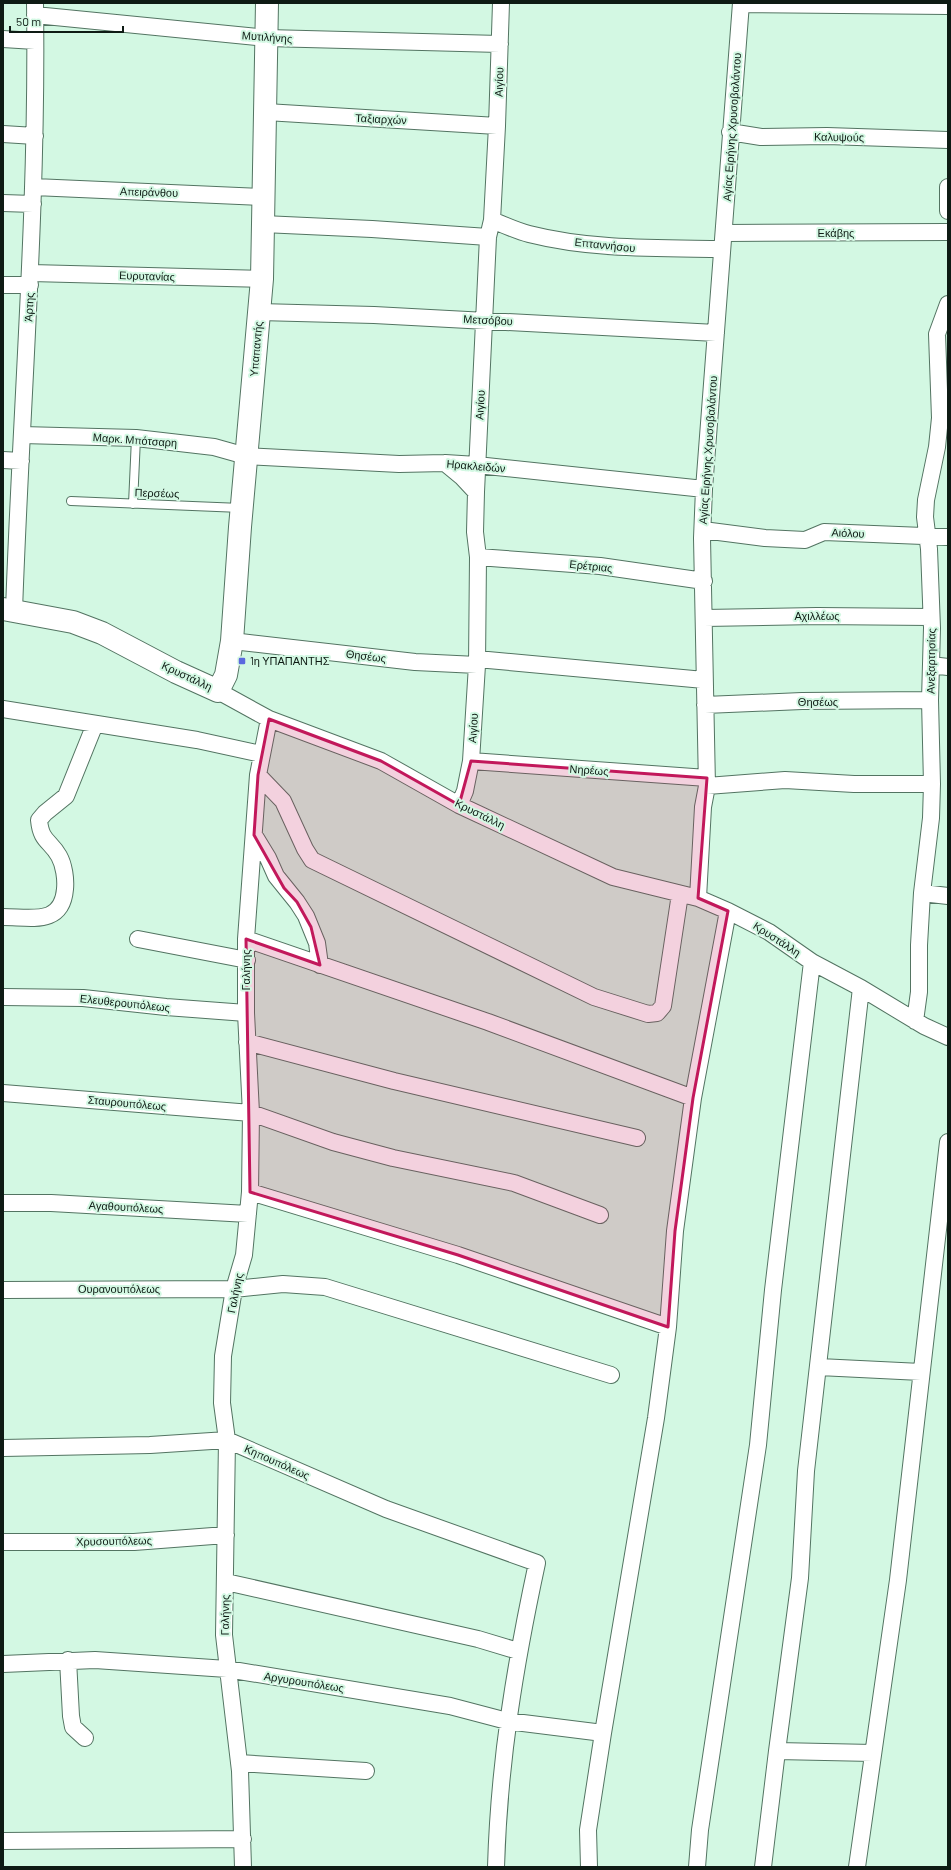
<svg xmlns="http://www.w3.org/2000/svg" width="951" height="1870" font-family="Barlow,sans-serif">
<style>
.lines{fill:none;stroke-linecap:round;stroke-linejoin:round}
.lane-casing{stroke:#537462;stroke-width:10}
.street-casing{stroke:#537462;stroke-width:18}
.secondary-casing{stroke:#537462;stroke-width:24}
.lane{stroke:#fff;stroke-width:8}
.street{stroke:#fff;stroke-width:16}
.secondary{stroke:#fff;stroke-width:22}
.marked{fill:#c2185b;fill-opacity:0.2;stroke:#c2185b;stroke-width:3;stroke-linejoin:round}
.poi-dot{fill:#5b68df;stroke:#d3f8e3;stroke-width:1.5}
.labels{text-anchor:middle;stroke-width:4;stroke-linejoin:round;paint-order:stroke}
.street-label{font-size:11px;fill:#0e1b14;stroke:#d3f8e3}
.poi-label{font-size:11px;fill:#0e1b14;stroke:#d3f8e3;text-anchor:start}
</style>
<rect width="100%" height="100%" fill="#d3f8e3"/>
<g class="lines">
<defs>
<path id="lane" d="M71 501 241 508
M133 504 136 438"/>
<path id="street" d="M741 4 948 6
M35 15 267 38 500 44
M3 39 35 41
M266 112 497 126
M730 132 761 137 827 136 948 140
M3 134 35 136
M34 187 263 197
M948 187V211
M3 203 33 204
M492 220C504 225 517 231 529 234 592 250 658 248 722 249
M263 224 372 229 488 237
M725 233 948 232
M31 273 262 279
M3 285H30
M259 312 374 315 716 333
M22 435 136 438 214 447 246 456 399 464 445 463 477 465 704 489
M3 460 21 461
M445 463 462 477 476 492
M703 530 765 538 805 540 824 532 948 537
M478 557 600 566 704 581
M14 611C21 408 38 206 35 3
M704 618 817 616 931 617
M232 641 415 662 477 665
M477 659 704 680
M931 665 948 667
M218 691 269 719 381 761 459 805 613 877 698 898 728 911 769 932 812 962 861 988 924 1026 948 1037
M705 705 802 701 930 700
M3 709 197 740 261 754
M471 761 707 778
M258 775 283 801 305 849 312 860 594 997 648 1014 657 1013 663 1006 680 894
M707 786 785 780 854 784H932
M459 805 465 791 471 761 477 665 478 557 475 532 476 492 488 237 492 220 497 126 501 3
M254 835 268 858 276 876 297 902 306 916 317 943 320 965
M922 893 948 896
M698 898 703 807 707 786 702 538 704 489 741 3
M3 917C31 917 62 926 65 889 66 879 64 865 59 856 50 840 41 842 39 820L45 813 66 796 95 724
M138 939 247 960
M246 939 488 1022 693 1098
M861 988 806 1471 800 1578 777 1751 873 1753
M3 997 83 998 166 1007 246 1013
M915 1021 919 992V945L922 893 931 818 932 784 930 700 932 628 929 549 925 517 926 500 937 447 940 418 937 334 948 304
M247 1042 394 1081 637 1138
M3 1093 251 1113 333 1142 393 1158 514 1183 600 1215
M250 1192 458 1255 668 1327
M3 1203H51L248 1214
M3 1290 234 1289 283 1284 325 1287 611 1375
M819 1367 921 1372
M3 1448 150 1445 227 1440 386 1509 537 1563C515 1665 499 1762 496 1867
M3 1542H134L226 1535
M226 1582 478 1639 518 1651
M68 1660 71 1716 73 1727 85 1738
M3 1664 95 1660 227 1669 450 1706 507 1721 603 1733
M239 1763 366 1771
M3 1841 243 1839
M243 1867 240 1771 224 1635 227 1440 222 1403 223 1356 234 1289 244 1255 250 1192 251 1113 246 1013V939L258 775 269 719
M589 1867 588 1830 603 1733 656 1418 668 1327 675 1231 693 1098 728 911
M697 1867 700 1830 758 1445 773 1290 812 962
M763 1867 777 1751
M857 1867 898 1580 948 1142"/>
<path id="secondary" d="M3 609 73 622 102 633 176 672 218 691 226 675 232 641 240 527 262 279 267 3"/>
</defs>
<!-- lane casing -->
<use href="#lane" class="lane-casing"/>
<!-- street casing -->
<use href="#street" class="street-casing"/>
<!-- secondary casing -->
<use href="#secondary" class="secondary-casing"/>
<!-- lane -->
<use href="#lane" class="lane"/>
<!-- street -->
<use href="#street" class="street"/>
<!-- secondary -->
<use href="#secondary" class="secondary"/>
</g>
<!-- marked area -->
<path class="marked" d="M269 719 381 761 459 805 471 761 707 778 698 898 728 911 693 1098 675 1231 668 1327 458 1255 250 1192 246 939 320 965 311 927 297 902 284 888 254 835 258 775Z"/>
<!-- markers -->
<rect class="poi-dot" x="238" y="657" width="8" height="8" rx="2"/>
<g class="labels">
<!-- street labels -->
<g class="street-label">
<text transform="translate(267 37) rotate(4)" y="4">Μυτιλήνης</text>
<text transform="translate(499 82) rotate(-88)" y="4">Αιγίου</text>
<text transform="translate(381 119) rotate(3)" y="4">Ταξιαρχών</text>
<text transform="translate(732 127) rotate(-86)" y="4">Αγίας Ειρήνης Χρυσοβαλάντου</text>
<text transform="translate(839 137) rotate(1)" y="4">Καλυψούς</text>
<text transform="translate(149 192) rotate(2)" y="4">Απειράνθου</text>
<text x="836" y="237">Εκάβης</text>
<text transform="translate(605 245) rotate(6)" y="4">Επταννήσου</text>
<text transform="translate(147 276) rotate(2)" y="4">Ευρυτανίας</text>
<text transform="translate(29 307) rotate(-87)" y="4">Άρτης</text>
<text transform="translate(488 320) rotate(3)" y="4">Μετσόβου</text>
<text transform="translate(256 349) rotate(-85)" y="4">Υπαπαντής</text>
<text transform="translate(480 405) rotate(-87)" y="4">Αιγίου</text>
<text transform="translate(135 440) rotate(4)" y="4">Μαρκ. Μπότσαρη</text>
<text transform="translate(708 450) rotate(-86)" y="4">Αγίας Ειρήνης Χρυσοβαλάντου</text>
<text transform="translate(476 466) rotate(5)" y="4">Ηρακλειδών</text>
<text transform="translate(157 493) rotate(2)" y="4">Περσέως</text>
<text transform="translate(848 533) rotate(3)" y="4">Αιόλου</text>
<text transform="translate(591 566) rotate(6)" y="4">Ερέτριας</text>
<text x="817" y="620">Αχιλλέως</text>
<text transform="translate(366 656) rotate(7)" y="4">Θησέως</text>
<text transform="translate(931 661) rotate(-89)" y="4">Ανεξαρτησίας</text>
<text transform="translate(187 676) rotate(25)" y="4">Κρυστάλλη</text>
<text x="818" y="706">Θησέως</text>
<text transform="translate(473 728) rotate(-86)" y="4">Αιγίου</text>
<text transform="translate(589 770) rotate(4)" y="4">Νηρέως</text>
<text transform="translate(480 814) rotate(26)" y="4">Κρυστάλλη</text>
<text transform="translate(777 939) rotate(33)" y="4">Κρυστάλλη</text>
<text transform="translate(246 970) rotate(-90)" y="4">Γαλήνης</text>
<text transform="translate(125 1003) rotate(6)" y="4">Ελευθερουπόλεως</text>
<text transform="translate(127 1103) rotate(5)" y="4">Σταυρουπόλεως</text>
<text transform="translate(126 1207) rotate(3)" y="4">Αγαθουπόλεως</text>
<text x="119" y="1293">Ουρανουπόλεως</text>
<text transform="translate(235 1293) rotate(-78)" y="4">Γαλήνης</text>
<text transform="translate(277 1462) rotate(24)" y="4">Κηπουπόλεως</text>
<text transform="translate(114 1541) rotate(-1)" y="4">Χρυσουπόλεως</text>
<text transform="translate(225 1615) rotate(-89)" y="4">Γαλήνης</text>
<text transform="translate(304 1682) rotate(9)" y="4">Αργυρουπόλεως</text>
</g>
<!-- poi labels -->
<g class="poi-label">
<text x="250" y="665">1η ΥΠΑΠΑΝΤΗΣ</text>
</g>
</g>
<!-- border -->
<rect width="951" height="1870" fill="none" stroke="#0e1b14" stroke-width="8"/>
<!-- scale -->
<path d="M10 26v6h113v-6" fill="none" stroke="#0e1b14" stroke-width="2"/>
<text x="16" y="26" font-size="12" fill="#0e1b14" stroke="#d3f8e3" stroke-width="3" paint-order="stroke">50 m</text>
</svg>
